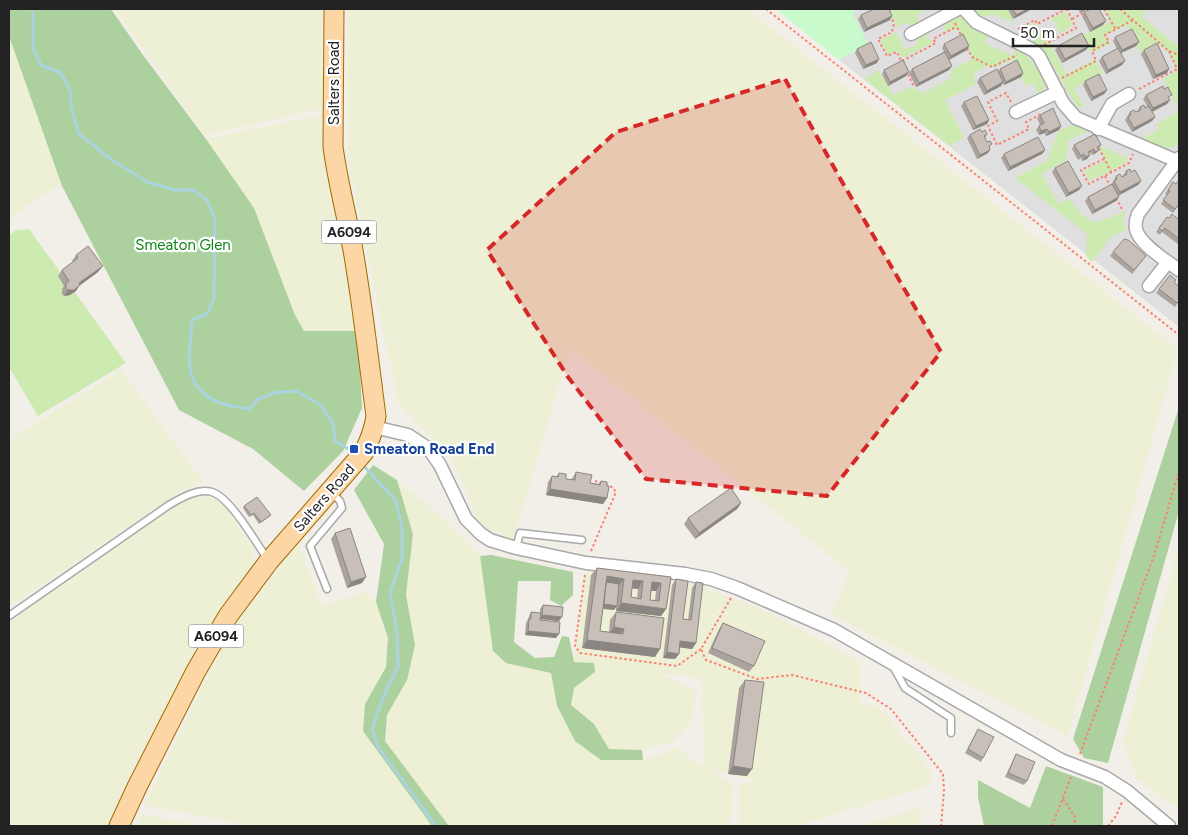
<svg xmlns="http://www.w3.org/2000/svg" width="1188" height="835" font-family="Figtree,sans-serif">
<style>
.residential{fill:#e0dfdf}
.farmland{fill:#eef0d5}
.grass{fill:#cdebb0}
.forest{fill:#add19e}
.park{fill:#c8facc}
.lines{fill:none;stroke-linecap:round;stroke-linejoin:round}
.stream{stroke:#aad3df;stroke-width:3}
.lane-casing{stroke:#a9a9a9;stroke-width:9}
.street-casing{stroke:#a9a9a9;stroke-width:15}
.primary-casing{stroke:#a06b00;stroke-width:21}
.path{stroke:#fa8072;stroke-width:2;stroke-dasharray:2.5 2.5;stroke-linecap:butt}
.lane{stroke:#fff;stroke-width:6}
.street{stroke:#fff;stroke-width:12}
.primary{stroke:#fcd6a4;stroke-width:19}
.street-bridge-casing{stroke:#a9a9a9;stroke-width:15;stroke-linecap:butt}
.street-bridge{stroke:#fff;stroke-width:12}
.wall{fill:#aba49e;fill-rule:evenodd}
.shaded-wall{fill:#8b8681}
.building{fill:#c7bfb8;stroke:#8b8681;fill-rule:evenodd}
.marked{fill:#d62828;fill-opacity:0.2;stroke:#d62828;stroke-width:4;stroke-dasharray:10 6;stroke-linejoin:round}
.transit-dot{fill:#1a4fb4;stroke:#fff;stroke-width:2}
.labels{text-anchor:middle;stroke-width:4.5;stroke-linejoin:round;paint-order:stroke}
.shield{fill:#fff;stroke:#646464;stroke-width:1}
.shield-label{font-size:14px;font-weight:bold;fill:#222}
.street-label{font-size:15px;fill:#222;stroke:#fff}
.park-label{font-size:15px;fill:#0c8416;stroke:#fff}
.transit-label{font-size:15px;font-weight:bold;fill:#164399;stroke:#fff;text-anchor:start}
</style>
<rect width="100%" height="100%" fill="#f2efe9"/>
<!-- residential -->
<path class="residential" d="M856 9H1179V327L839 60 853 14Z"/>
<!-- farmland -->
<path class="farmland" d="M115 9H322L323 109 204 135Z
M348 9H747L1178 349 1068 736 830 614 850 572 570 349 513 540 480 526 453 460 399 405 348 161Z
M11 41 61 183 9 219V43Z
M326 114V165L346 257 358 331H304L206 139Z
M121 370 203 481 180 492 9 607V440Z
M397 480 438 514 480 556 494 651 506 663 551 673 557 706 575 741 601 760H643L677 748 703 767 702 678 660 673 697 692 691 723 673 742 642 750 609 749 594 724 571 705 574 688 594 664 573 662 586 572 698 585 765 611 859 661 860 704 879 707 931 770 930 785 796 826H738L739 785 756 781 706 768 733 785 730 826H449L385 742 386 715 407 680 415 645 406 595 413 534Z
M206 496 216 499 226 508 253 549 252 555 255 560V565L213 622 149 747 110 826H9V622L182 501 192 497Z
M298 542 322 607 366 592 376 602 388 638 386 667 365 704 363 731 432 826H254L144 805 228 635Z
M1179 547V809L1137 779 1123 741Z
M921 808 920 826H856Z
M140 814 203 826H135Z"/>
<!-- grass -->
<path class="grass" d="M896 9H905L906 11 910 9H927L916 15 919 22 917 25 914 26 906 23 897 27 890 12Z
M970 9H1008L1014 22 992 14 979 19Z
M1105 9H1145L1142 17 1179 47V144C1168 152 1155 144 1143 139L1159 129 1157 124 1179 111 1163 79 1178 70 1170 54 1159 45 1140 52 1126 25 1106 35 1110 44 1094 52 1088 50 1081 37 1111 21Z
M1066 11 1073 26 1060 33 1052 18Z
M955 16 963 18 975 29 989 35 985 43 1012 56 1016 48C1033 58 1037 69 1046 86L1043 91 1038 93 1033 83 1025 86 1012 60 993 68 988 66 974 73 976 84 945 100 964 138 950 146 864 79 879 70 893 95 911 87 923 93 950 79 952 69 973 59 957 28 947 32 942 25 943 22Z
M1035 23 1045 41 1050 43 1066 74 1095 59 1103 74 1074 88 1084 105 1079 108C1063 90 1057 65 1041 47 1035 39 1025 39 1020 30Z
M896 32 905 49 917 45V40L922 34H925L928 41 932 39 933 43 902 58 898 51 888 55 880 40Z
M1073 124 1088 131 1067 141 1069 147 1065 161 1042 174 1058 204 1070 199 1083 216 1096 223 1125 211 1123 221 1127 229 1111 237 1092 262 1086 256 1087 234 1015 178 1047 161 1058 132Z
M1099 146 1128 158 1126 163 1090 181 1084 171 1106 160Z
M29 229 126 363 38 416 9 367V235L16 230Z"/>
<!-- forest -->
<path class="forest" d="M9 9H111L143 55 206 139 254 208 295 315 304 331H358L362 408 343 451 304 491 253 449 179 410 62 186 9 36Z
M1179 407V511L1108 763 1084 758 1073 739Z
M373 465 397 480 413 534 406 595 415 645 407 680 387 715 385 741 449 826H432L363 731 365 704 386 667 388 638 376 602 384 544 354 490Z
M491 555 573 572V595L561 606 550 600 551 581H518L514 642 535 658 554 657 562 636 569 637 574 662 594 663 595 672 574 688 571 705 594 724 609 749 642 750 643 760H601L575 741 557 706 551 673 506 663 493 651 480 556Z
M1046 766 1103 787V826H984L978 797V780L1030 808Z"/>
<!-- park -->
<path class="park" d="M776 9H856L853 15 868 44 839 60Z"/>
<g class="lines">
<!-- stream -->
<path class="stream" d="M33 9V47L41 65 61 73 71 92V108L79 134 112 160 147 182 175 190H193L207 200 215 220 214 299 207 314 192 320C190 354 180 386 218 402 227 406 239 407 249 409L258 399 278 392 296 391 321 405 333 423 335 441 350 450 354 455
M362 464 396 501 402 528V559L390 592 397 631 398 666 383 698 372 729 378 747 436 826"/>
<defs>
<path id="lane" d="M516 548 520 533 582 540
M327 589 310 546 342 508 340 501 331 492
M9 616 169 505C181 498 197 488 212 492 230 497 257 544 268 560
M893 666 905 688 951 718V733"/>
<path id="street" d="M964 9 976 22 1033 50 1039 56 1063 103 1076 118 1177 161
M911 34 958 9
M1016 112 1058 92
M1098 129 1112 104 1129 94
M1179 158 1138 214C1136 219 1135 224 1136 229 1139 244 1167 261 1179 270
M1149 286 1168 262
M374 427 408 435 429 449 440 465 466 519 481 534 490 540 516 548 586 563 685 574 711 579 737 588 834 630 1061 760
M1105 777 1127 791 1169 826"/>
<path id="primary" d="M119 826 137 787 196 671 228 616 269 561 364 452C370 440 374 430 376 416 369 363 363 309 354 256 348 220 338 184 333 147L334 9"/>
</defs>
<!-- lane casing -->
<use href="#lane" class="lane-casing"/>
<!-- street casing -->
<use href="#street" class="street-casing"/>
<!-- primary casing -->
<use href="#primary" class="primary-casing"/>
<!-- path -->
<path class="path" d="M766 9 1179 335
M907 9H909
M1104 9 1116 30
M1120 9 1169 51 1179 55
M890 15 894 23 892 32 878 39 887 56 897 52 902 63
M1072 19 1085 12
M955 23 962 37
M1018 29 1035 20 1037 24 1066 9
M1044 45 1076 28 1067 9
M967 48 972 57 992 67 1017 55
M1169 51 1177 69
M902 61 936 43 933 39 956 27
M908 74 914 87
M1062 78 1096 61 1092 51 1109 42 1105 35 1133 20
M1139 89 1179 68
M1011 102 1006 93 988 102 997 121 988 126 997 145 1029 129 1026 122 1041 114
M1099 148 1111 172
M1104 159 1081 170 1089 184 1129 163 1133 154
M1105 176 1111 187
M1116 198 1122 209
M595 481 601 483
M591 551 616 492 612 487 605 485
M585 575 575 646 580 653 677 666 701 649
M731 598 701 649 706 660 757 679 792 675 866 693 891 709 943 774 944 791 941 826
M1080 754 1154 556 1179 471
M1063 799 1075 817V826
M1052 826 1071 777
M1108 826 1116 816 1122 802"/>
<!-- lane -->
<use href="#lane" class="lane"/>
<!-- street -->
<use href="#street" class="street"/>
<!-- primary -->
<use href="#primary" class="primary"/>
<defs>
<path id="street-bridge" d="M1061 760 1105 777"/>
</defs>
<!-- street-bridge casing -->
<use href="#street-bridge" class="street-bridge-casing"/>
<!-- street-bridge -->
<use href="#street-bridge" class="street-bridge"/>
</g>
<!-- wall -->
<path class="wall" d="M1008 9H1031L1030 10 1013 19Z
M1078 9H1087L1080 13Z
M1084 12 1103 25 1090 32 1082 16Z
M861 15 892 16 890 20 864 32 858 19Z
M1115 37 1139 42 1136 46 1121 53 1122 65 1106 74 1099 61 1102 57 1117 49 1113 41Z
M944 44 967 50 949 60V70L916 87 909 73 912 69 944 52 942 48Z
M1058 46 1086 50 1062 63 1055 50Z
M857 49 877 63 863 69 855 53Z
M1144 50 1169 69 1167 73 1153 79 1141 54Z
M1000 69 1023 73 1021 77 1004 85 1002 83 1001 86 984 95 977 82 980 78 998 71Z
M884 70 906 76 888 86 882 74Z
M1085 81 1107 90 1104 94 1091 101 1083 85Z
M1146 95 1169 98 1167 104 1152 112 1155 117 1152 121 1132 132 1125 120 1130 112H1136L1138 111H1137L1140 107 1145 108 1147 106 1143 99Z
M964 102 989 120 987 124 973 130 961 106Z
M1040 115 1061 126 1059 130 1046 136 1044 133 1039 135 1036 130 1039 126 1040 125 1037 118Z
M982 132 987 134 985 138 989 147 988 153 977 159 967 138 970 135Z
M1074 145H1101L1096 153 1092 155 1091 153 1089 154 1087 159 1082 161 1081 158 1078 160 1072 149Z
M1045 150 1042 154 1008 171 1001 158 1004 154Z
M1055 168 1079 190 1066 197 1052 172Z
M1126 171 1131 172 1141 181 1138 185 1118 196 1116 201 1092 214 1085 201 1088 197 1111 185 1116 176 1122 177 1123 176Z
M1171 185 1179 205 1173 213 1161 204 1167 195 1165 194Z
M1167 217 1169 218 1179 220V245L1162 232 1160 235 1156 232Z
M1113 252 1143 260 1132 274 1110 256Z
M76 255 98 272 79 286 76 291 70 295 64 296 62 294V289L64 286 58 276 62 270 73 262 72 261Z
M1170 275 1174 282 1179 301 1175 307 1156 293Z
M576 472 590 483 598 484 601 481 607 486V498L603 504 546 495 548 482 552 476 556 477 559 473 566 479 571 480Z
M741 503 737 509 695 539 684 524 688 518Z
M244 506 271 515 269 517 259 524 253 515 249 517 243 508Z
M335 533 362 583 347 588 331 539Z
M597 568 671 577 666 609 661 616 616 611V607L614 610 603 609 600 631 609 632 610 620 616 612 655 657 582 648 591 575ZM632 588 638 589 637 598 631 597ZM651 591H656L655 600H650Z
M676 579 683 619 688 620 692 588 696 582V643L692 649 680 647 679 654 675 659 663 658 672 585Z
M543 605 559 621 540 619 556 638 525 635 526 623 528 619 529 616 531 612 540 613V609Z
M723 623 754 666 749 672 708 653 719 629Z
M745 680 747 776 728 774 739 688Z
M978 729 983 758 981 762 965 753Z
M1016 754 1027 781 1024 785 1005 777 1014 758Z"/>
<!-- shaded-wall -->
<path class="shaded-wall" d="M1028 9H1031L1030 10 1013 19 1016 15Z
M1083 9H1087L1080 13Z
M892 16 890 20 864 32 867 28Z
M1106 21 1103 25 1090 32 1093 28Z
M1139 42 1136 46 1119 54 1122 50Z
M969 46 967 50 948 60 951 56Z
M1089 46 1086 50 1062 63 1065 59Z
M879 59 877 63 863 69 866 65Z
M1125 61 1122 65 1106 74 1108 70Z
M952 66 949 70 916 87 919 83Z
M1169 69 1167 73 1153 79 1156 75Z
M909 72 906 76 888 86 890 82Z
M1023 73 1021 77 1004 85 1006 82Z
M1003 82 1001 86 984 95 987 91Z
M1107 90 1104 94 1091 101 1093 97Z
M1170 100 1167 104 1151 112 1153 108Z
M1155 117 1152 121 1132 132 1134 128Z
M989 120 987 124 973 130 976 126Z
M1061 126 1059 130 1046 136 1049 132Z
M1047 129 1044 133 1039 135 1041 131Z
M990 150 988 153 977 159 980 155Z
M1045 150 1042 154 1008 171 1010 167Z
M1099 150 1096 153 1092 155 1095 152Z
M1090 155 1087 159 1082 161 1085 157Z
M1141 181 1138 185 1117 196 1120 192Z
M1082 186 1079 190 1066 197 1069 193Z
M1119 197 1116 201 1092 214 1095 210Z
M103 266 98 272 79 286 76 291 70 295 64 296 68 290 79 283Z
M550 489 607 498 603 504 546 495Z
M741 503 737 509 695 539 699 533Z
M607 576 624 579 619 586 606 585Z
M366 577 362 583 347 588 351 582Z
M633 580 643 581 638 589 627 588Z
M652 582 661 583 656 591 646 590Z
M621 603 666 609 661 616 616 611Z
M603 604 617 606 614 610 600 608Z
M542 615 562 617 559 621 540 619Z
M614 627 624 629 618 637 608 635Z
M528 631 559 634 556 638 525 635Z
M587 640 660 649 655 657 582 648Z
M680 641 696 643 692 649 676 647Z
M667 652 679 654 675 659 663 658Z
M733 766 752 769 747 776 728 774Z"/>
<!-- building -->
<path class="building" d="M874 9H889L892 16 867 28 861 15Z
M1013 9H1028L1016 15Z
M1091 9H1099L1106 21 1093 28 1084 12Z
M1132 29 1139 42 1122 50 1115 37Z
M1082 33 1089 46 1065 59 1058 46Z
M963 34 969 46 951 56 944 44Z
M871 42 879 59 866 65 857 49Z
M1157 43 1169 69 1156 75 1144 50Z
M1118 48 1125 61 1108 70 1102 57Z
M945 52 952 66 919 83 912 69Z
M903 60 909 72 890 82 884 70Z
M1017 60 1023 73 1006 82 1000 69Z
M997 69 1003 82 987 91 980 78Z
M1099 74 1107 90 1093 97 1085 81Z
M1163 86 1164 89 1168 87 1172 95 1168 97 1170 100 1153 108 1146 95Z
M977 96 989 120 976 126 964 102Z
M1144 105 1145 108 1149 106 1155 117 1134 128 1128 117 1131 115 1130 112 1134 110 1136 112 1139 111 1141 109 1140 107Z
M1053 108 1061 126 1049 132 1047 129 1041 131 1039 126 1044 123 1040 115Z
M980 129 982 132 985 130 987 134 984 136 987 142 990 141 992 144 989 146 990 150 980 155 970 135Z
M1095 134 1101 145 1097 147 1099 150 1095 152 1094 149 1088 152 1090 155 1085 157 1084 154 1081 156 1074 145Z
M1038 137 1045 150 1010 167 1004 154Z
M1068 161 1082 186 1069 193 1055 168Z
M1130 169 1131 172 1135 170 1141 181 1120 192 1114 181 1117 179 1116 176 1120 174 1122 177 1127 174 1126 171Z
M1179 180V204L1175 209 1163 200 1170 191 1168 190 1171 185 1173 182 1176 184Z
M1112 184 1119 197 1095 210 1088 197Z
M1172 214 1179 220V239L1165 228 1162 231 1159 228 1167 217 1169 218Z
M1124 239 1128 240 1141 251 1146 256 1134 270 1113 252Z
M88 246 103 266 79 283 80 285 74 290H68L66 288V283L69 281 62 270 78 258 76 255Z
M1170 275 1176 280 1174 282 1179 287V300L1177 303 1159 289Z
M576 472 592 475 590 483 600 485 601 481 607 482V486H609L607 498 550 489 552 476 558 477 559 473 566 474V479L575 480Z
M731 488 741 503 699 533 688 518Z
M257 497 271 515 261 522 254 513 251 515 244 506Z
M350 528 366 577 351 582 335 533Z
M597 568 671 577 666 609 621 603 624 579 607 576 600 631 623 634 624 629 614 627 616 612 664 618 660 649 587 640ZM633 580 643 581 641 599 631 597ZM652 582 661 583 659 601 650 600Z
M676 579 688 581 683 619 691 620 696 582 703 583 696 643 680 641 679 654 667 652Z
M606 582 619 584 617 606 604 604Z
M543 605 563 607 562 617 542 615Z
M531 612 541 613 540 620 560 622 559 634 528 631 529 619H531Z
M723 623 765 641 754 666 712 648Z
M745 680 764 682 752 769 733 766Z
M978 729 994 737 983 758 968 749Z
M1016 754 1035 762 1027 781 1008 773Z"/>
<!-- marked area -->
<path class="marked" d="M785 79 841 180 941 352 827 496 646 479 568 377 487 250 616 132Z"/>
<!-- markers -->
<rect class="transit-dot" x="349" y="444" width="10" height="10" rx="2.5"/>
<g class="labels">
<!-- shield labels -->
<g class="shield">
<rect x="321.5" y="220.5" width="55" height="23" rx="4"/>
<rect x="188.5" y="624.5" width="55" height="23" rx="4"/>
</g>
<g class="shield-label">
<text x="349" y="237">A6094</text>
<text x="216" y="641">A6094</text>
</g>
<!-- street labels -->
<g class="street-label">
<text transform="translate(334 83) rotate(-90)" y="5">Salters Road</text>
<text transform="translate(324 498) rotate(-49)" y="5">Salters Road</text>
</g>
<!-- park labels -->
<g class="park-label">
<text x="183" y="250">Smeaton Glen</text>
</g>
<!-- transit labels -->
<g class="transit-label">
<text x="364" y="454">Smeaton Road End</text>
</g>
</g>
<!-- border -->
<rect width="1188" height="835" fill="none" stroke="#222222" stroke-width="20"/>
<!-- scale -->
<path d="M1013 38v8h81v-8" fill="none" stroke="#222222" stroke-width="2.5"/>
<text x="1020" y="38" font-size="15" fill="#222222" stroke="#ffffff" stroke-width="4" paint-order="stroke">50 m</text>
</svg>
